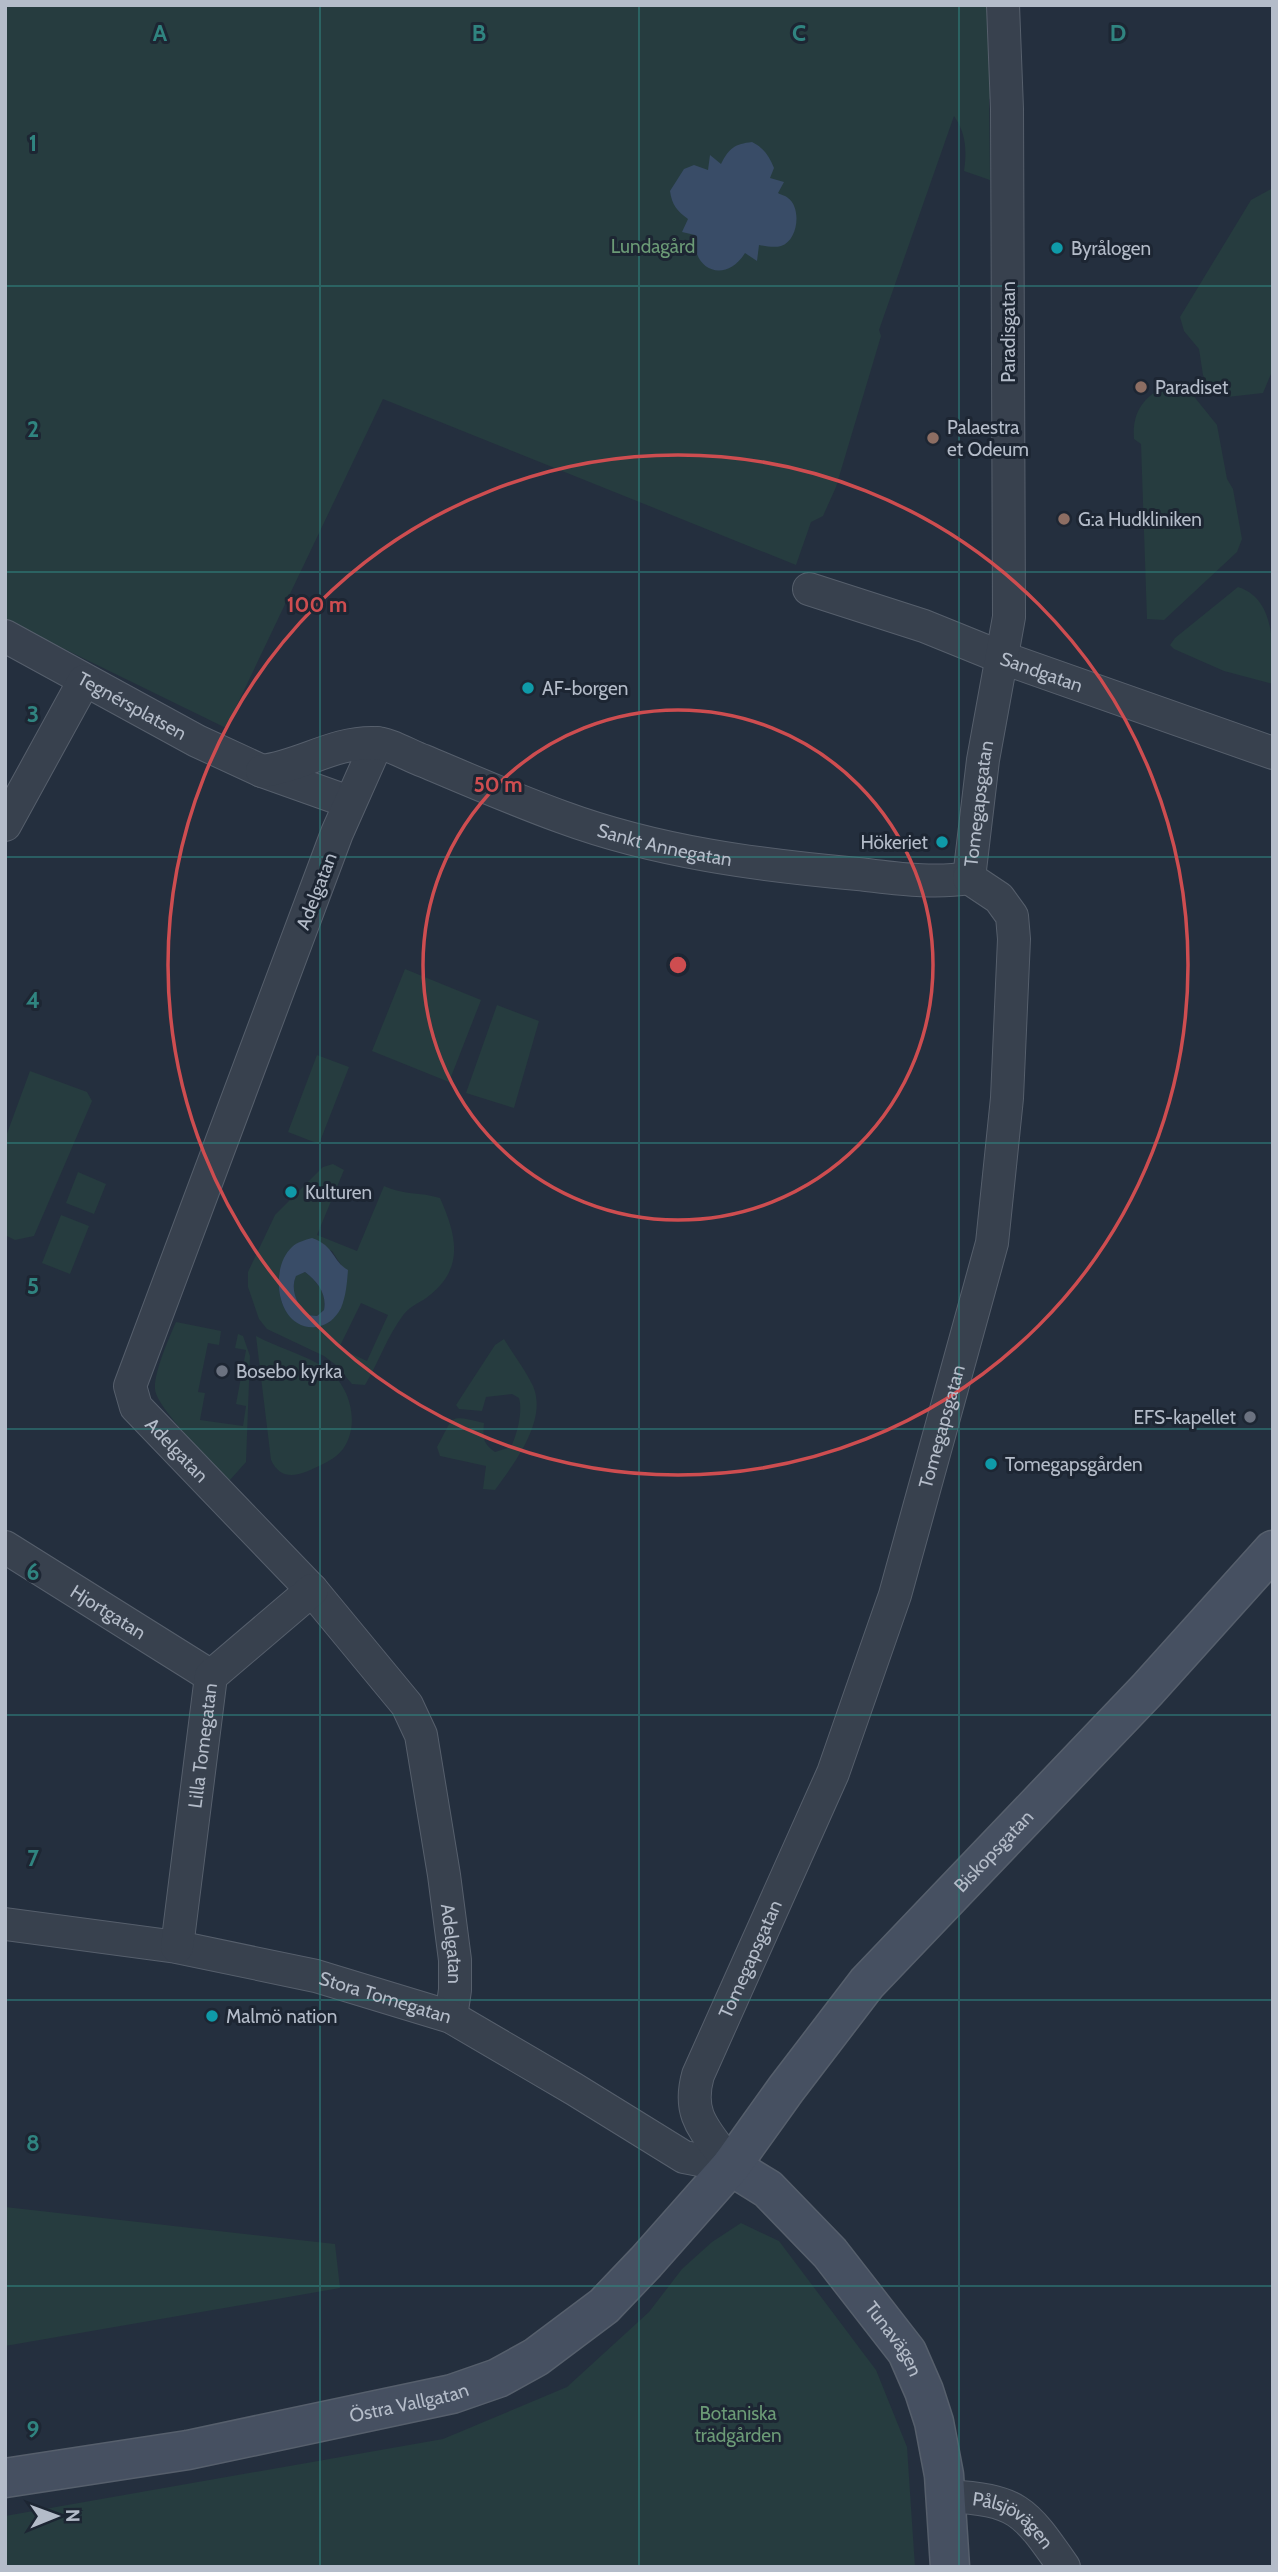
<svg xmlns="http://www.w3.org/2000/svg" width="1278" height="2572" font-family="Cabin,sans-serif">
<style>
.green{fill:#263c3f;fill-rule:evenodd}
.water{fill:#394c67;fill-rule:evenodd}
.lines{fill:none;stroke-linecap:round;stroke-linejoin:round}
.street-casing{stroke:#565f6c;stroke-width:34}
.secondary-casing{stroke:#565f6c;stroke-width:41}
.street{stroke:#38414e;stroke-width:32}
.secondary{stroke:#465061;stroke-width:38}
.grid{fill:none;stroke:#308480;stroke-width:2;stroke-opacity:0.55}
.ring{fill:none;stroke:#ce4d50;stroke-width:3.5}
.culture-dot{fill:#0f9aa8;stroke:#1d2633;stroke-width:2.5}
.education-dot{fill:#8d6e63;stroke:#1d2633;stroke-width:2.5}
.worship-dot{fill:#6b7280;stroke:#1d2633;stroke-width:2.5}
.labels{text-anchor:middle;stroke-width:6;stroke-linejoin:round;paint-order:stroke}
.park-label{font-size:19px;fill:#6b9a76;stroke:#1d2633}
.poi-label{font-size:19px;fill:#b4bcc9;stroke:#1d2633;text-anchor:start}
.street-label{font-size:19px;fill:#b4bcc9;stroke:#1d2633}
.grid-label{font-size:23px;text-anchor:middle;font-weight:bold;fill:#308480;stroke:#1d2633;stroke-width:6;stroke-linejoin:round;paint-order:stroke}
.centre{fill:#ce4d50;stroke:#1d2633;stroke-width:3.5}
.ring-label{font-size:21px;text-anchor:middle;font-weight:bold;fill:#ce4d50;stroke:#1d2633;stroke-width:6;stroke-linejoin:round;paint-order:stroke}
</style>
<rect width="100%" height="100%" fill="#242f3e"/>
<!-- green -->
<path class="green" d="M5 5H990L998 96 989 99 990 180 964 171C967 151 966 133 954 116L879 330 881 336 836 487 823 516 811 522 796 565 383 399 226 728 5 620Z
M1273 188V369L1263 393 1227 397 1209 387 1203 375 1199 349 1184 331 1180 317 1251 200Z
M1166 385 1181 387 1192 394 1217 425 1227 479 1233 489 1242 539 1237 552 1164 620 1147 619 1141 444 1134 439C1132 412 1143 398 1166 385Z
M1238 587C1277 599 1273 651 1273 684L1224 671 1174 649 1170 645 1175 638Z
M405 969 481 1000 449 1082 372 1051Z
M497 1005 539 1021 514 1108 466 1093Z
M317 1055 349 1067 319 1144 288 1132Z
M30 1071 87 1092 92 1101 34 1236 15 1240 5 1235V1139Z
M333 1164 344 1170 317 1235 357 1251 384 1186C402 1195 421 1192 440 1198 456 1234 465 1267 430 1295 422 1302 411 1305 404 1314 387 1336 379 1362 365 1385L352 1384 336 1365 324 1356 267 1329 259 1319 248 1287V1272L275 1215 323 1167ZM303 1241 332 1251 343 1268 330 1322C278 1346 260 1263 303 1241ZM361 1303 388 1315 367 1361 339 1348Z
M78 1172 106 1184 94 1214 66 1203Z
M61 1215 89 1226 70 1274 42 1263Z
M305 1272C318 1282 327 1294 324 1310L317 1316 307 1315C297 1304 290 1290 296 1275Z
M176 1322 221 1331 219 1345 208 1343 198 1392 205 1393 200 1420 243 1426 246 1406 236 1404 246 1350 235 1348 238 1334 243 1336 250 1356 246 1462 229 1481C214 1464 156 1408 155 1389 154 1372 169 1338 176 1322Z
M256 1336C278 1348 304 1354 325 1368 350 1384 361 1424 343 1449 337 1457 329 1461 321 1465 303 1474 282 1484 271 1460Z
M504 1339C513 1354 525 1369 533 1386 548 1420 514 1464 495 1490L483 1489 486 1466 440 1456 437 1447C455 1416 446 1414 484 1423 483 1437 482 1443 495 1452L511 1447C517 1434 523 1412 519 1398L512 1394 486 1397 482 1411 459 1409 456 1405 495 1345Z
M5 2207 335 2244 340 2288 5 2346Z
M741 2223 779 2241 876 2370 907 2447 915 2567H5V2516L443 2439 567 2387 649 2312 682 2269 712 2242Z"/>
<!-- water -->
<path class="water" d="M752 142C764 148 769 156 774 168L770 178 784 182 778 193C781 195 785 195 788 198 802 208 798 241 781 246 774 248 766 246 759 245L757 261 745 253C726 284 691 271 695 235L682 232 688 219C677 211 672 205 670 191L684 169 694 165 708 170 710 155 721 164C729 148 735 144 752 142Z
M312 1238C335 1246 332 1261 348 1270 347 1283 346 1296 341 1308 335 1319 328 1325 316 1327 277 1331 268 1269 292 1247 297 1242 305 1240 312 1238ZM305 1272C318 1282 327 1294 324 1310L317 1316 307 1315C297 1304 290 1290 296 1276Z"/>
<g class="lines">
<defs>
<g id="street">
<path id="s1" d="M809 589 924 626 1003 658 1273 753"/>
<path id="s2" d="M5 636 197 741 262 771 349 802"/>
<path id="s3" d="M377 743 337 833 130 1386 136 1407 312 1590 407 1705 421 1735 444 1875 455 1960V1990L451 2017"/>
<path id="s4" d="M262 771C302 766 333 742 374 743 390 743 409 756 424 761 469 780 515 800 562 817 657 852 758 865 858 874 895 878 932 884 969 878"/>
<path d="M5 825 84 681"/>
<path id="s5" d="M969 878 983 760 1009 617 1007 109 1003 5"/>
<path id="s6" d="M5 1547 211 1676"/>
<path id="s7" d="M5 1924 177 1947 316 1976 451 2017 574 2089 684 2157 731 2166"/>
<path id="s8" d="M177 1947 211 1676 312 1590"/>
<path id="s9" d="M731 2166C708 2132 686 2118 698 2075L833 1773 895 1595 992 1243 1007 1098 1014 939 1012 916 999 898 969 878"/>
<path id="s10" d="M946 2496C1017 2500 1024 2509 1064 2567"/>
</g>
<g id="secondary">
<path id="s11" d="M731 2166 768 2189 830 2253 907 2352 924 2391 934 2422 944 2475 950 2567"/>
<path id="s12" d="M5 2478 188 2450 452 2394 498 2378 536 2357 604 2306 646 2262 731 2166 786 2089 867 1983 1147 1690 1273 1550"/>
</g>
</defs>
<!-- street casing -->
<use href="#street" class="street-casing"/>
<!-- secondary casing -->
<use href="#secondary" class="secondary-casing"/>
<!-- street -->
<use href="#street" class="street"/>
<!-- secondary -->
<use href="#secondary" class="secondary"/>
</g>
<!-- grid -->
<path class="grid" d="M320 5V2567M639 5V2567M959 5V2567M5 286H1273M5 572H1273M5 857H1273M5 1143H1273M5 1429H1273M5 1715H1273M5 2000H1273M5 2286H1273"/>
<!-- distance rings -->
<g class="ring">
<circle cx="678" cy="965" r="255"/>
<circle cx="678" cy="965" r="510"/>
</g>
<!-- markers -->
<g class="culture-dot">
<circle cx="1057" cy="248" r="7"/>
<circle cx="528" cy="688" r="7"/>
<circle cx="942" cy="842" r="7"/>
<circle cx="291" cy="1192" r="7"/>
<circle cx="991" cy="1464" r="7"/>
<circle cx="212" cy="2016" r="7"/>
</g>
<g class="education-dot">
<circle cx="1141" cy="387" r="7"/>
<circle cx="933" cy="438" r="7"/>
<circle cx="1064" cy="519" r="7"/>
</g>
<g class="worship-dot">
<circle cx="222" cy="1371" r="7"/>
<circle cx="1250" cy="1417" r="7"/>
</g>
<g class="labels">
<!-- park labels -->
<g class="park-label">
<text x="653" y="253">Lundagård</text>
<text x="738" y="2420">Botaniska<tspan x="738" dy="22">trädgården</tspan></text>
</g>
<!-- poi labels -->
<g class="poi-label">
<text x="1071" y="255">Byrålogen</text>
<text x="1155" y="394">Paradiset</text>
<text x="947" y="434">Palaestra<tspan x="947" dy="22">et Odeum</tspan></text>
<text x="1078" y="526">G:a Hudkliniken</text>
<text x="542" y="695">AF-borgen</text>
<text x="928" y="849" text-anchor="end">Hökeriet</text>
<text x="305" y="1199">Kulturen</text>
<text x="236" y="1378">Bosebo kyrka</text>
<text x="1236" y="1424" text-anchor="end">EFS-kapellet</text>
<text x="1005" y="1471">Tomegapsgården</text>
<text x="226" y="2023">Malmö nation</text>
</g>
<!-- street labels -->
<g class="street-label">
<text transform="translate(1008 332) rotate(-90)" y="7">Paradisgatan</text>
<text dy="7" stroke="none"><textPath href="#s1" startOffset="247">Sandgatan</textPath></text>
<text dy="7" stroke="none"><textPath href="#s2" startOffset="145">Tegnérsplatsen</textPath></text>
<text dy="7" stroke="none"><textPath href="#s5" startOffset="75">Tomegapsgatan</textPath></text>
<text dy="7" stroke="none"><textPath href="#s4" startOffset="425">Sankt Annegatan</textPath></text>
<text transform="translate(316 891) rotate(-69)" y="7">Adelgatan</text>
<text dy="7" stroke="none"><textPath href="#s9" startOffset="796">Tomegapsgatan</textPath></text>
<text dy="7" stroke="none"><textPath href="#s3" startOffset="770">Adelgatan</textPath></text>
<text dy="7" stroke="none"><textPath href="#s6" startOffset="122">Hjortgatan</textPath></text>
<text dy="7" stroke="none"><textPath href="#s8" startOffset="203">Lilla Tomegatan</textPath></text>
<text dy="7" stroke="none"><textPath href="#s12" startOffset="1232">Biskopsgatan</textPath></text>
<text dy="7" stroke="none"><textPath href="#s3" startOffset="1358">Adelgatan</textPath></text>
<text dy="7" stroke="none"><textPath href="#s9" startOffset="229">Tomegapsgatan</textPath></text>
<text dy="7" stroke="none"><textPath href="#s7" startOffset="388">Stora Tomegatan</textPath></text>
<text dy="7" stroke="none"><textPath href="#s11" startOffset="240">Tunavägen</textPath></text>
<text dy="7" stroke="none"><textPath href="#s12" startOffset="411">Östra Vallgatan</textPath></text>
<text dy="7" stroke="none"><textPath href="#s10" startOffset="74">Pålsjövägen</textPath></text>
</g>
</g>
<g class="grid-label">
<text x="160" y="41">A</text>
<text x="479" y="41">B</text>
<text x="799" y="41">C</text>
<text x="1118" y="41">D</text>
<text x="33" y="151">1</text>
<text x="33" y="437">2</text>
<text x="33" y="722">3</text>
<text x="33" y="1008">4</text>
<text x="33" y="1294">5</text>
<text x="33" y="1580">6</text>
<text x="33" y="1866">7</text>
<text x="33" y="2151">8</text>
<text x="33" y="2437">9</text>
</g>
<circle cx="678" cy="965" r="10" class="centre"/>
<g class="ring-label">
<text x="317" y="612">100 m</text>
<text x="498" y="792">50 m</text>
</g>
<!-- border -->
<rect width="1278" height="2572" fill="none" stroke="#b4bcc9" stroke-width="14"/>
<!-- north arrow -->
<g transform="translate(56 2516) rotate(89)" stroke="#1d2633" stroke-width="5" paint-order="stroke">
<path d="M0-5L12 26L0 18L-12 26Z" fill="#b4bcc9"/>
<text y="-10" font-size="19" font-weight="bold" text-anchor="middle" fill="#b4bcc9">N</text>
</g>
</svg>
